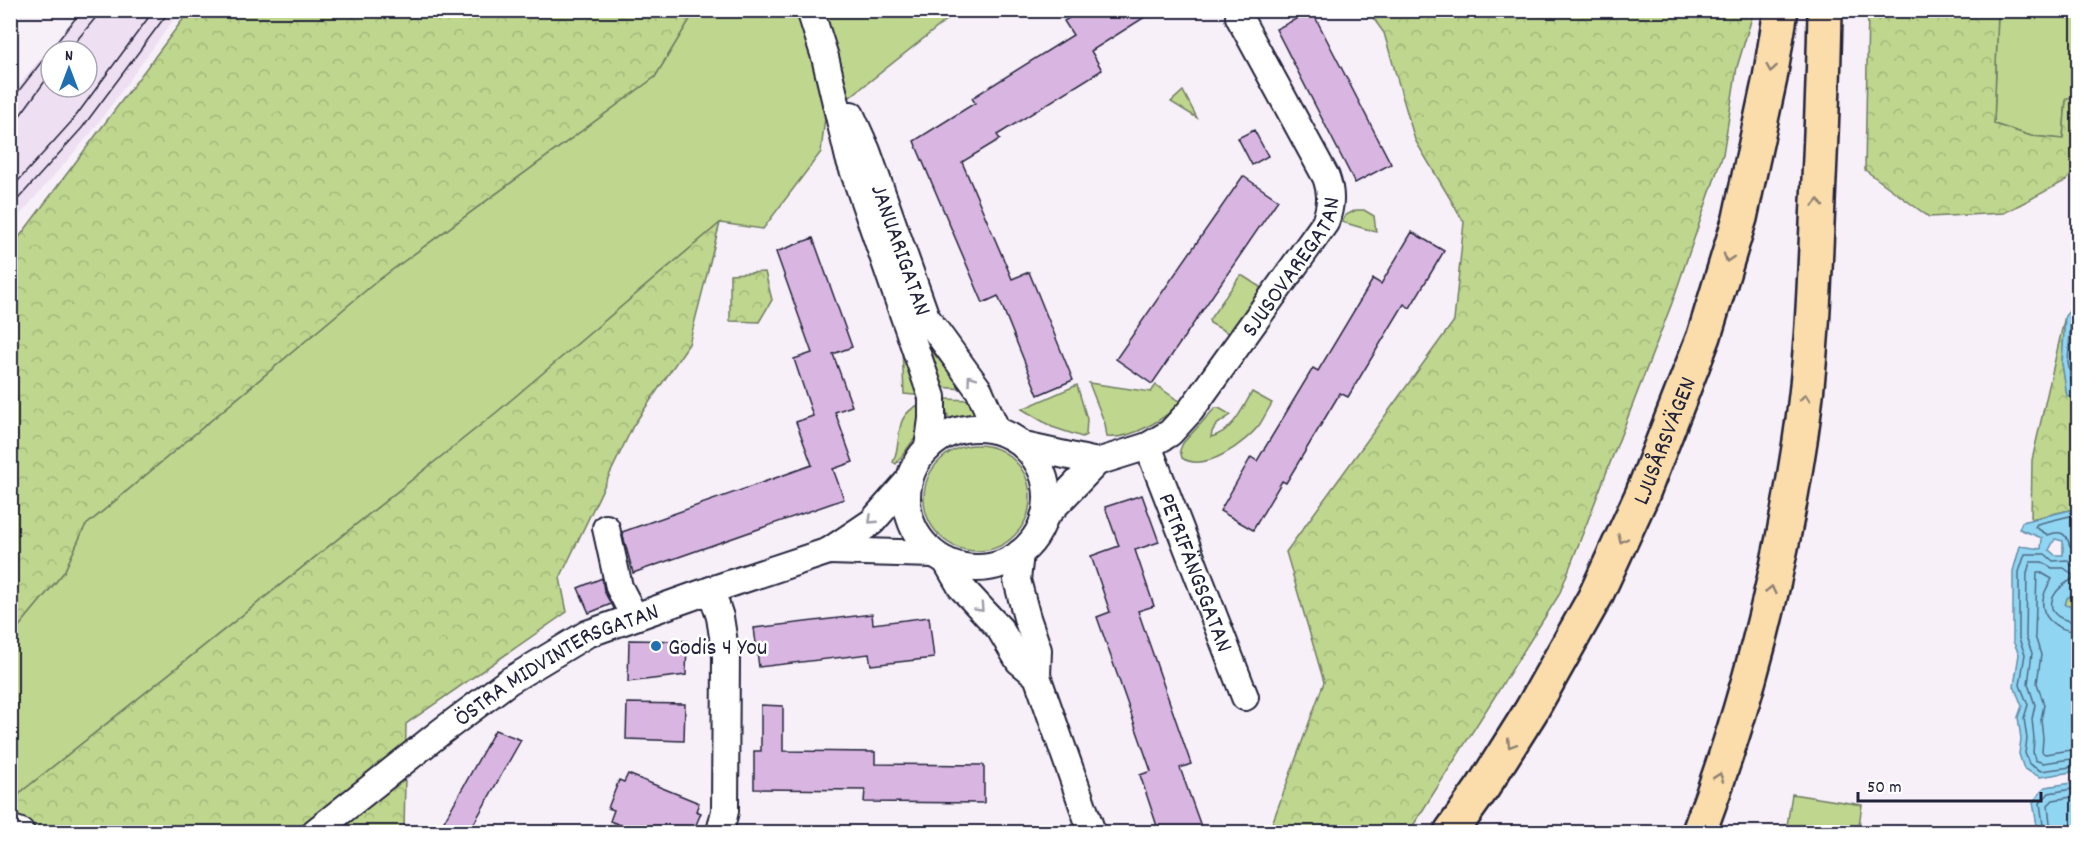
<svg xmlns="http://www.w3.org/2000/svg" width="2089" height="843" font-family="Dekko,sans-serif">
<style>
.built{fill:#eedff2;fill-rule:evenodd}
.green{fill:#bed68d;stroke:#707c64;stroke-width:1.5}
.forest{fill:url(#forest-crowns);stroke:#707c64;stroke-width:1.5}
.water{fill:#90d5f2;stroke:#648da9;stroke-width:1.5;fill-rule:evenodd}
.lines{fill:none;stroke-linecap:round;stroke-linejoin:round}
.shore{stroke:#4e6a84;stroke-width:1.5}
.building{fill:#d9b6e1;stroke:#22223b;stroke-width:1.5}
.minor-casing{stroke:#22223b;stroke-width:30}
.major-casing{stroke:#22223b;stroke-width:38}
.minor{stroke:#fff;stroke-width:26}
.major{stroke:#faddab;stroke-width:33}
.tram{stroke:#22223b;stroke-width:1.5}
.oneway{stroke:#8e8073}
.oneway2{stroke:#9c9ca7}
.poi-dot{fill:#1f6fb2;stroke:#fff;stroke-width:2}
.labels{text-anchor:middle;stroke-width:5;stroke-linejoin:round;paint-order:stroke}
.street-label{font-size:24px;fill:#22223b;stroke:#fff}
.poi-label{font-size:24px;fill:#22223b;stroke:#fff;text-anchor:start}
</style>
<defs>
<pattern id="forest-crowns" width="20" height="18" patternUnits="userSpaceOnUse" patternTransform="scale(1.5)"><rect width="20" height="18" fill="#bed68d"/><path d="M2 6a3 3 0 1 1 6 0M12 15a3 3 0 1 1 6 0" fill="none" stroke="#a3b77b"/></pattern>
</defs>
<rect width="100%" height="100%" fill="#f7f0f9"/>
<filter id="ink" filterUnits="userSpaceOnUse"><feTurbulence type="fractalNoise" baseFrequency=".0167" numOctaves="2"/><feDisplacementMap in="SourceGraphic" scale="12" xChannelSelector="R" yChannelSelector="G"/><feConvolveMatrix kernelMatrix="1 2 1 2 8 2 1 2 1" color-interpolation-filters="sRGB"/></filter>
<g filter="url(#ink)">
<!-- built -->
<path class="built" d="M82 10 180 11 90 134 11 225V98L29 72ZM51 51H87V87H51Z"/>
<!-- green -->
<path class="green" d="M699 10 958 11 825 117 821 152 763 229 720 223 497 412 21 792 11 788V636L64 572 85 526 377 281 655 77 693 14Z
M1998 11H2078V98L2066 99 2063 139 2031 136 1994 124Z
M1183 91 1197 118 1171 102Z
M1356 210H1364L1374 216 1376 232 1342 222 1346 215Z
M1240 276H1243L1260 287V290L1230 334 1210 323 1209 320Z
M926 346 929 348 964 389 940 387Z
M902 348 921 390 914 395 904 394Z
M1089 383 1151 392 1156 385 1180 402C1167 419 1129 440 1107 437L1105 424Z
M1077 385 1087 419 1086 435 1082 437 1052 427 1022 409Z
M1252 392 1272 403C1268 410 1264 417 1260 424 1246 443 1205 473 1182 458L1180 450 1183 443 1215 408H1219L1231 415C1222 421 1212 425 1211 437 1233 431 1241 411 1252 392Z
M943 399 974 400 978 411 973 414 949 419Z
M920 404 921 430 896 464 893 462C904 437 891 418 920 404Z
M924 498a53 53 0 1 1 106 0a53 53 0 1 1-106 0Z
M1792 794 1862 805 1858 832H1786Z"/>
<!-- forest -->
<path class="forest" d="M190 10 698 11 693 14 655 77 377 281 85 526 64 572 11 636V248Z
M1368 11H1754L1737 67 1723 154 1672 303 1559 595 1409 832H1269L1324 682 1286 552 1454 321 1464 222 1415 140 1384 33Z
M1868 11H1998L1994 124 2031 136 2063 139 2066 99 2078 98V166L2067 180 2004 213 1929 217 1865 170Z
M720 223 689 344 633 426 560 578 567 612 406 724 404 832H11V807L21 792 497 412Z
M765 272 772 300 759 322 730 321V274Z
M2065 316 2062 363 2067 396 2078 401V508L2031 519 2032 460Z
M2078 591V609L2065 605 2067 598Z"/>
<!-- water -->
<path class="water" d="M2078 300V401L2067 396 2062 363 2065 316Z
M2078 508V544L2074 558 2078 563V591L2067 598 2065 605 2078 609V771L2040 777 2024 769 2019 754 2021 739 2018 717 2022 706 2014 686 2019 654 2013 641V571L2020 546 2041 549 2042 538 2019 529 2022 522ZM2055 539 2063 541V555H2055L2049 550Z
M2078 782V832H2038L2033 802 2045 787Z"/>
<g class="lines">
<!-- shore -->
<path class="shore" d="M2078 309 2071 319 2068 362 2073 391 2078 395
M2078 514 2037 524 2035 527 2048 535C2061 530 2066 533 2070 546H2078
M2078 567 2073 566 2067 560 2053 561 2045 554H2025L2019 572V639L2025 654 2020 685 2028 705 2024 718 2027 739 2025 753 2029 764 2041 771 2078 766
M2078 622C2042 620 2045 593 2073 579V575L2064 568H2052L2042 562H2030L2027 573 2026 637 2032 653 2028 684 2035 705 2032 719 2034 739 2033 752 2035 760 2043 763 2078 758
M2078 631C2056 631 2036 616 2045 592 2047 587 2050 583 2052 579L2040 572H2037L2035 636 2041 655 2037 683 2044 705 2041 720 2043 738 2042 752 2045 754 2078 749
M2044 832 2040 803 2049 793 2078 788
M2051 832 2048 805 2053 800 2078 796"/>
</g>
<!-- building -->
<path class="building" d="M1082 10H1156L1091 51 1102 70 997 135 1000 139 962 162 1012 279 1029 272 1073 380 1038 395 998 296 983 303 914 141 975 103 972 98 1073 35 1064 21Z
M1312 11 1391 164 1355 183 1276 29Z
M1254 130 1268 156 1252 165 1238 138Z
M1243 176 1278 200 1152 384 1116 359Z
M1412 232 1444 251 1410 308 1404 304 1348 397 1340 393 1286 483 1282 481 1253 530 1220 511 1251 457 1257 461 1313 368 1318 371 1373 279 1381 284Z
M813 238 852 347 833 354 852 406 835 412 853 462 833 469 844 499 633 573 622 532 812 465 796 422 813 416 794 359 812 353 776 252Z
M1142 495 1159 542 1135 550 1154 606 1138 611 1191 764 1180 768 1203 832H1159L1140 775 1151 771 1097 617 1110 612 1091 556 1119 546 1105 507Z
M602 578 604 591 611 604 589 613 578 588Z
M872 614 873 624 929 617 934 658 871 665 869 654 759 667 754 628Z
M629 640 687 641 686 675 628 682Z
M627 703 685 704 684 741 626 739Z
M761 705 783 706V751L875 752V764L984 765V803L864 802 865 790 754 789V751H761Z
M495 730 521 740 469 832H455L442 825Z
M628 774 699 803 696 811 701 813 693 832H638L610 821 614 810 608 808 619 780 624 782Z"/>
<g class="lines">
<defs>
<g id="minor">
<path d="M810 10 825 57 849 158 932 397V419L928 448"/>
<path id="s1" d="M851 115 867 151 926 317 979 390 997 431"/>
<circle cx="977" cy="498" r="70"/>
<path d="M1024 446 1097 462"/>
<path id="s2" d="M1148 446 1245 697"/>
<path id="s3" d="M1044 517 1097 462 1148 446 1170 433 1191 410 1325 223C1331 206 1332 194 1326 177L1239 17"/>
<path d="M606 528 619 587 634 616"/>
<path d="M829 551 933 554"/>
<path d="M1020 553 1017 580 1027 618 1038 650 1037 676 1092 832"/>
<path d="M946 561 961 587 1000 629 1019 661 1037 676"/>
<path d="M711 590 720 617 726 656 725 811 720 832"/>
<path d="M10 828 21 832"/>
<path id="s4" d="M315 832 442 731 509 681 587 634 711 590 829 551 872 522 908 481"/>
</g>
<g id="major">
<path id="s5" d="M1451 832 1483 787 1531 711 1595 597 1642 495 1704 336 1740 218 1770 78 1781 10"/>
<path d="M1699 832C1746 707 1780 574 1800 441 1811 370 1814 296 1817 224 1820 153 1824 82 1825 10"/>
</g>
</defs>
<!-- minor casing -->
<use href="#minor" class="minor-casing"/>
<!-- major casing -->
<use href="#major" class="major-casing"/>
<!-- minor -->
<use href="#minor" class="minor"/>
<!-- major -->
<use href="#major" class="major"/>
<!-- tram -->
<path class="tram" d="M68 51 102 10
M10 102 82 10
M10 129 51 73
M10 190 73 120 154 10
M10 208 82 128 170 10"/>
</g>
<!-- one-way arrows -->
<defs><path id="oneway-chevron" d="M-2-3.5L2.5 0L-2 3.5" fill="none" stroke-width="1.6" stroke-linecap="round" stroke-linejoin="round" transform="scale(1.5)"/></defs>
<g class="oneway">
<use href="#oneway-chevron" transform="translate(1771 68) rotate(99)"/>
<use href="#oneway-chevron" transform="translate(1818 203) rotate(-87)"/>
<use href="#oneway-chevron" transform="translate(1728 258) rotate(107)"/>
<use href="#oneway-chevron" transform="translate(1805 398) rotate(-84)"/>
<use href="#oneway-chevron" transform="translate(1622 539) rotate(115)"/>
<use href="#oneway-chevron" transform="translate(1771 590) rotate(-77)"/>
<use href="#oneway-chevron" transform="translate(1511 744) rotate(122)"/>
<use href="#oneway-chevron" transform="translate(1719 777) rotate(-71)"/>
</g>
<g class="oneway2">
<use href="#oneway-chevron" transform="translate(971 379) rotate(-126)"/>
<use href="#oneway-chevron" transform="translate(872 520) rotate(137)"/>
<use href="#oneway-chevron" transform="translate(980 608) rotate(47)"/>
</g>
</g>
<!-- markers -->
<circle class="poi-dot" cx="656" cy="646" r="6"/>
<g class="labels">
<!-- street labels -->
<g class="street-label">
<text dy="8" stroke="none"><textPath href="#s1" startOffset="144">JANUARIGATAN</textPath></text>
<text dy="8" stroke="none"><textPath href="#s3" startOffset="362">SJUSOVAREGATAN</textPath></text>
<text dy="8" stroke="none"><textPath href="#s5" startOffset="447">LJUSÅRSVÄGEN</textPath></text>
<text dy="8" stroke="none"><textPath href="#s2" startOffset="135">PETRIFÄNGSGATAN</textPath></text>
<text dy="8" stroke="none"><textPath href="#s4" startOffset="296">ÖSTRA MIDVINTERSGATAN</textPath></text>
</g>
<!-- poi labels -->
<g class="poi-label">
<text x="668" y="654">Godis 4 You</text>
</g>
</g>
<!-- margin -->
<rect width="2089" height="843" fill="none" stroke="#fff" stroke-width="36"/>
<rect x="18" y="18" width="2053" height="807" fill="none" stroke="#22223b" stroke-width="2" filter="url(#ink)"/>
<!-- north arrow -->
<g transform="translate(69 69)"><circle r="28" fill="#ffffff" stroke="#a7a7b1" stroke-width="1.5"/>
<path d="M0-4.5L10 22L0 15L-10 22Z" fill="#1f6fb2"/>
<text y="-9" font-size="16" font-weight="bold" text-anchor="middle" fill="#22223b">N</text>
</g>
<!-- scale -->
<path d="M1858 792v9h183v-9" fill="none" stroke="#22223b" stroke-width="3"/>
<text x="1867" y="792" font-size="18" fill="#22223b" stroke="#ffffff" stroke-width="4.5" paint-order="stroke">50 m</text>
</svg>
